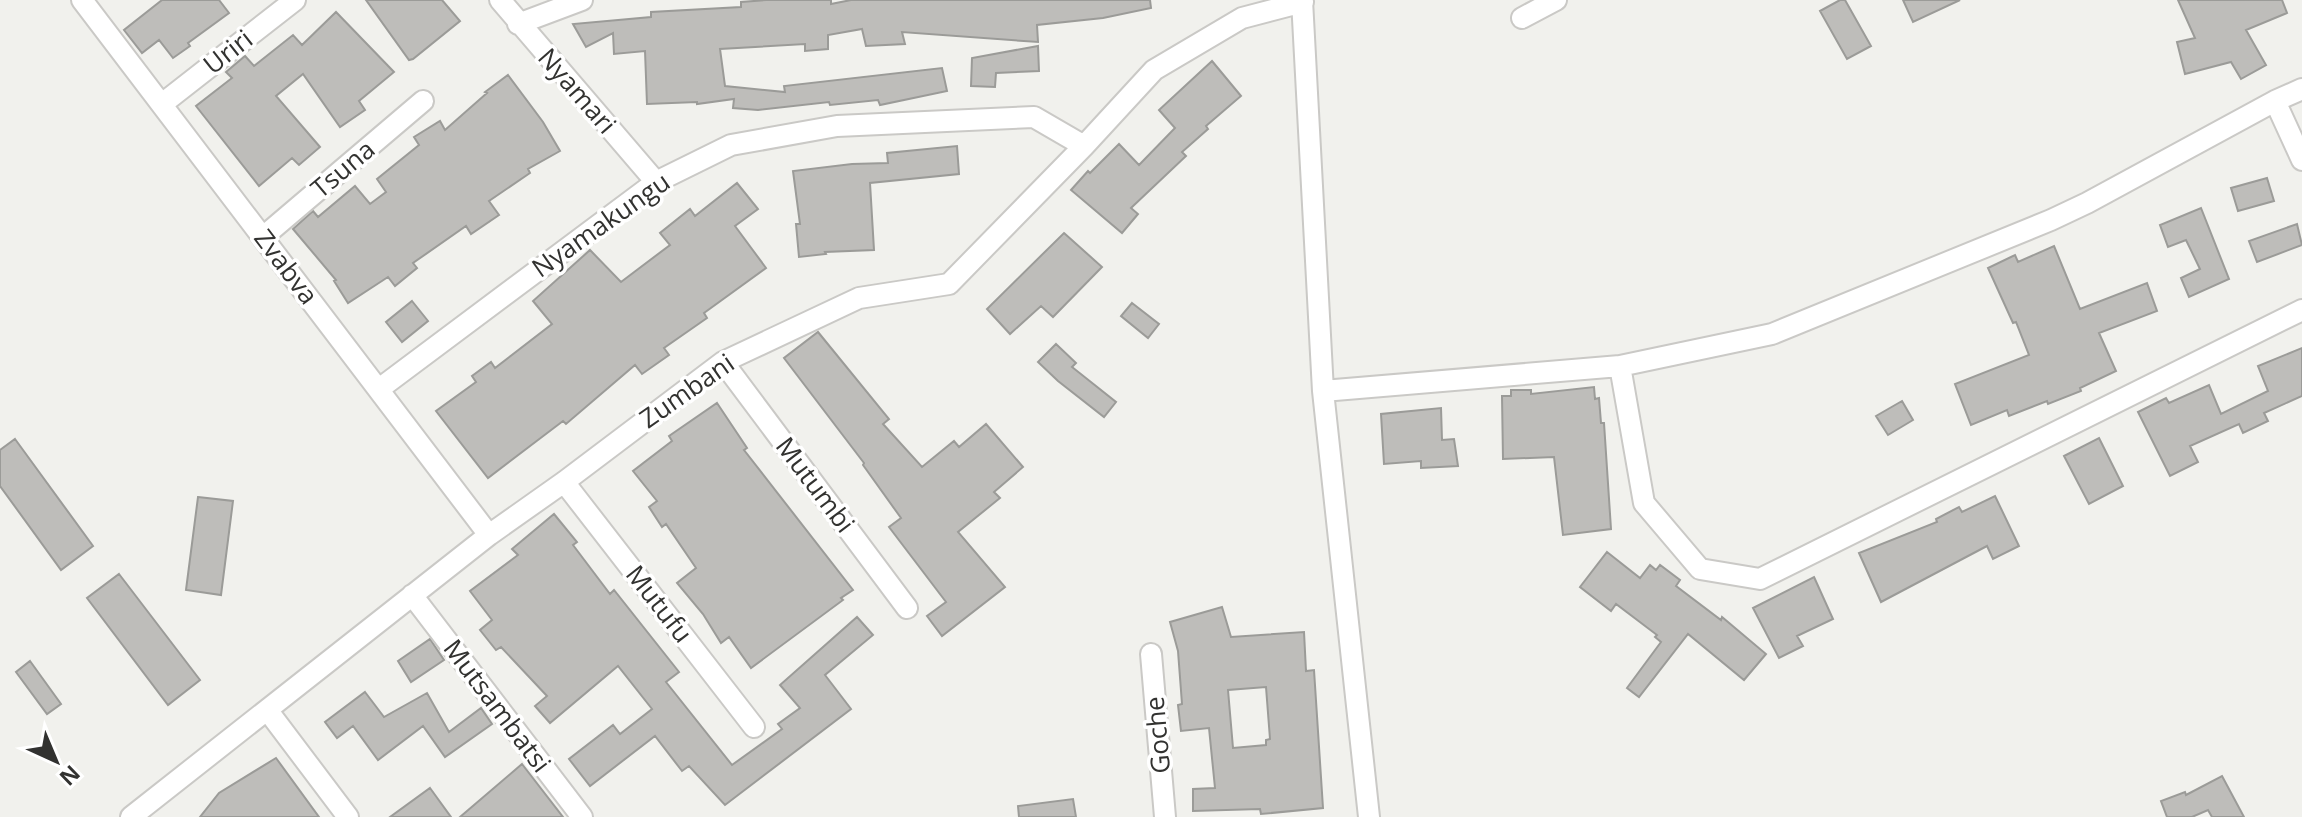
<svg xmlns="http://www.w3.org/2000/svg" width="2302" height="817" font-family="'Open Sans',sans-serif">
<style>
.building{fill:#bebdba;stroke:#9b9b98;stroke-width:2;fill-rule:evenodd}
.lines{fill:none;stroke-linecap:round;stroke-linejoin:round}
.minor-casing{stroke:#cac9c6;stroke-width:24}
.minor{stroke:#fff;stroke-width:20}
.labels{text-anchor:middle;stroke-width:7;stroke-linejoin:round;paint-order:stroke}
.street-label{font-size:26px;fill:#323230;stroke:#fff}
</style>
<rect width="100%" height="100%" fill="#f1f1ed"/>
<!-- building -->
<path class="building" d="M162 0H219L229 13 188 43 190 46 173 58 159 40 142 53 124 30Z
M366 0H442L460 21 413 59 409 60Z
M766 0H831V4L851 0H1150L1151 8 1103 18 1037 25 1038 42 902 32 905 44 866 46 862 29 828 35V49L805 51V44L720 49 725 86 785 92 784 86 942 68 947 91 880 105 878 100 830 105 829 102 758 110 733 108 734 99 697 104V102L647 104 645 51 614 54 613 33 586 47 573 24 651 17V12L741 7V2Z
M1840 0H1845L1871 46 1847 59 1820 11Z
M1903 0H1960L1913 22Z
M2178 0H2282L2287 13 2246 30 2266 65 2241 79 2231 62 2185 74 2177 42 2195 38Z
M336 12 394 72 359 101 365 110 340 127 303 74 276 96 320 147 299 165 292 158 259 186 196 106 232 78 226 72 245 56 254 66 293 35 302 45Z
M1038 46 1039 71 996 73 995 87 971 86 972 58Z
M1212 61 1241 96 1206 126 1208 129 1182 152 1186 156 1131 208 1138 214 1122 233 1071 190 1088 171 1090 173 1119 144 1139 165 1175 128 1159 110Z
M508 75 543 122 560 151 528 169 530 173 489 201 499 215 471 234 466 226 413 263 417 268 395 286 388 277 348 303 334 281 336 280 293 229 313 211 318 217 355 186 370 204 386 192 377 179 419 145 414 137 440 121 445 130 487 93 485 92Z
M957 146 959 174 870 183 874 250 825 252 826 254 799 257 796 224H800L793 171 852 164 888 163 887 153Z
M2267 178 2274 201 2238 211 2231 188Z
M737 183 758 209 735 226 766 268 704 313 707 318 664 348 669 355 642 374 635 365 566 424 563 421 488 478 436 411 476 382 472 376 491 362 495 368 552 324 533 301 590 250 621 282 670 245 660 233 690 209 695 216Z
M2201 208 2229 279 2189 297 2181 278 2200 269 2186 240 2168 247 2160 225Z
M2297 224 2302 245 2257 262 2249 241Z
M1064 233 1102 267 1053 317 1041 306 1010 334 987 309Z
M2054 246 2080 309 2147 283 2157 311 2099 333 2116 371 2080 388 2081 391 2048 404 2047 401 2009 416 2007 410 1971 425 1955 384 2029 355 2016 322 2013 323 1988 268 2015 255 2018 262Z
M412 301 428 321 402 342 386 322Z
M1132 303 1159 324 1148 338 1121 316Z
M818 332 889 419 883 424 922 467 954 441 959 447 986 424 1023 467 994 492 1000 498 958 532 1005 587 942 636 927 616 946 602 889 527 901 518 863 465 864 463 784 358Z
M1056 344 1076 363 1072 367 1116 402 1104 417 1058 381 1038 362Z
M2302 348V396L2264 413 2268 421 2243 433 2239 424 2190 446 2198 462 2170 476 2138 412 2166 398 2169 403 2209 385 2221 414 2268 391 2258 366Z
M1594 387 1595 399 1599 398 1601 423H1604L1611 529 1563 535 1554 457 1503 459 1502 396H1511V390H1531V394Z
M1902 401 1913 420 1888 435 1876 416Z
M717 403 747 448 744 450 853 590 841 598 843 600 751 668 729 637 721 643 703 614 677 583 696 568 666 524 662 527 649 507 657 501 633 471 672 441 669 436Z
M1441 408 1442 440 1454 439 1458 466 1421 468V461L1384 464 1381 414Z
M2099 438 2123 486 2089 504 2064 456Z
M15 439 93 546 61 570 0 486V450Z
M1995 496 2019 546 1993 559 1987 546 1881 602 1859 553 1937 522 1936 519 1959 507 1962 512Z
M198 497 233 501 221 595 186 590Z
M554 514 577 542 573 545 610 594 614 590 679 672 666 682 732 765 782 729 778 724 800 708 780 685 857 617 873 635 825 675 851 709 725 805 689 766 682 771 655 736 590 786 569 759 613 725 620 734 652 709 618 666 550 723 535 706 547 696 501 647 496 650 480 630 492 620 470 591 518 555 512 549Z
M1607 552 1640 578 1650 565 1656 570 1660 565 1680 580 1676 586 1721 620 1722 617 1766 654 1744 680 1688 634 1639 697 1627 688 1661 642 1655 637 1657 635 1616 604 1611 611 1580 587Z
M119 574 200 680 168 705 87 598Z
M1814 577 1833 619 1797 636 1803 646 1779 658 1753 608Z
M1222 607 1231 637 1304 632 1306 671 1314 670 1323 808 1261 814 1260 809 1193 811V789L1215 788 1209 728 1181 731 1178 705 1182 704 1178 651 1170 622ZM1266 687 1270 739 1266 740V745L1233 748 1228 690Z
M430 639 444 660 411 682 398 661Z
M30 661 61 704 47 714 16 672Z
M365 692 384 717 427 693 449 732 481 708 492 724 445 757 423 726 378 760 353 726 337 738 325 722Z
M276 758 319 817H200L219 793Z
M522 764 563 817H460Z
M2222 776 2244 817H2212L2208 810 2192 817H2167L2161 801 2185 792 2186 795Z
M430 788 451 817H390Z
M1073 799 1076 817H1019L1018 806Z"/>
<g class="lines">
<defs>
<path id="minor" d="M82 0 489 535
M500 0 656 182
M1302 0 1323 391 1369 817
M1522 18 1556 0
M518 24 582 0
M2275 101 2302 160
M162 104 295 0
M263 237 423 101
M723 362 907 608
M1620 366 1644 503 1700 569 1760 579 2302 310
M379 389 656 182 731 145 837 126 1034 117 1084 146
M1323 391 1620 366 1772 334 2051 220 2087 203 2275 101 2302 89
M564 482 754 727
M412 595 582 817
M1151 654 1165 817
M268 711 348 817
M131 817 489 535 564 482 723 362 859 298 949 284 1084 146 1154 70 1242 18 1303 2"/>
</defs>
<!-- minor casing -->
<use href="#minor" class="minor-casing"/>
<!-- minor -->
<use href="#minor" class="minor"/>
</g>
<g class="labels">
<!-- street labels -->
<g class="street-label">
<text transform="translate(228 52) rotate(-38)" y="9">Uriri</text>
<text transform="translate(577 91) rotate(49)" y="9">Nyamari</text>
<text transform="translate(343 169) rotate(-40)" y="9">Tsuna</text>
<text transform="translate(601 225) rotate(-35)" y="9">Nyamakungu</text>
<text transform="translate(286 267) rotate(53)" y="9">Zvabva</text>
<text transform="translate(687 391) rotate(-35)" y="9">Zumbani</text>
<text transform="translate(815 485) rotate(53)" y="9">Mutumbi</text>
<text transform="translate(659 604) rotate(52)" y="9">Mutufu</text>
<text transform="translate(497 706) rotate(53)" y="9">Mutsambatsi</text>
<text transform="translate(1158 735) rotate(-95)" y="9">Goche</text>
</g>
</g>
<!-- north arrow -->
<g transform="translate(56 761) rotate(136)" stroke="#ffffff" stroke-width="6" paint-order="stroke">
<path d="M0-6L14 30L0 20L-14 30Z" fill="#323230"/>
<text y="-12" font-size="22" font-weight="bold" text-anchor="middle" fill="#323230">N</text>
</g>
</svg>
